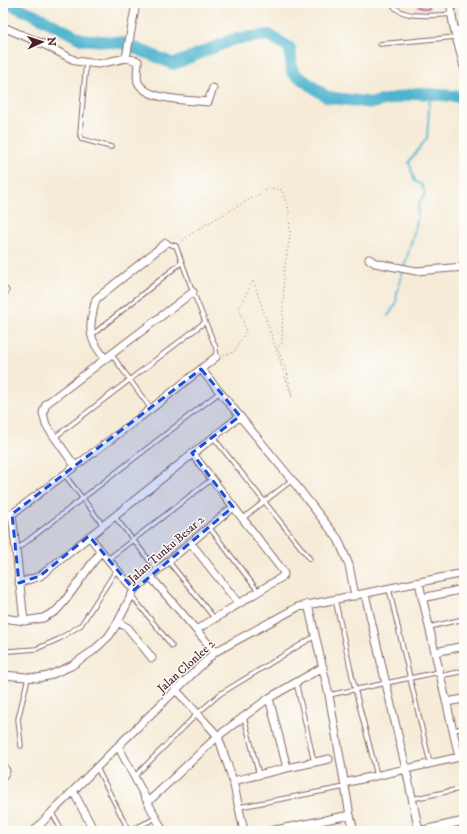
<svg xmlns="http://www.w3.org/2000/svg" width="467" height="834" font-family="'IM FELL DW Pica',serif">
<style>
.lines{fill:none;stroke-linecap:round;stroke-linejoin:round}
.stream{stroke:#50b4cf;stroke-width:2}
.river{stroke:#50b4cf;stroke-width:12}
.building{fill:#e8aec9}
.lane-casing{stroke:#866667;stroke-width:5.5}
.street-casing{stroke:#866667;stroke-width:9}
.path{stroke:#866667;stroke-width:1;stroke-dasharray:1 3;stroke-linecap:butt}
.lane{stroke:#fff;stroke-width:3.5}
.street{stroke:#fff;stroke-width:7}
.marked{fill:#1d4ed8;fill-opacity:0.2;stroke:#1d4ed8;stroke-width:3;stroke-dasharray:8 5;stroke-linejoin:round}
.labels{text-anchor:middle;stroke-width:3;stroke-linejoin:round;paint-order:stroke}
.street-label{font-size:12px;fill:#4a1f2b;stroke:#fdfcf7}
</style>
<rect width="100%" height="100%" fill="#fdfcf7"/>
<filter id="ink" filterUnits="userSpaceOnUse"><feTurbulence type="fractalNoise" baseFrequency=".025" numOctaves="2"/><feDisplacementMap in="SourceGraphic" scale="8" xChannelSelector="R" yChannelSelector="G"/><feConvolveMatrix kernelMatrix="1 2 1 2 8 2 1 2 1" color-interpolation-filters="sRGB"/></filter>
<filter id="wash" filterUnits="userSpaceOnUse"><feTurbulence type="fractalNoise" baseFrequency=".012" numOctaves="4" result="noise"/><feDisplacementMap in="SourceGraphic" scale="16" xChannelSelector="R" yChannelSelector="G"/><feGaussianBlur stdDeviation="0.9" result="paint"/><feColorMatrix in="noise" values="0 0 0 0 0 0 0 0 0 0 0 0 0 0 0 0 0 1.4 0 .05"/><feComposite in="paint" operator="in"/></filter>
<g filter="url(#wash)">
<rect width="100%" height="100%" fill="#f5ebd7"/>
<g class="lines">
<!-- stream -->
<path class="stream" d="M388 316 396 304 397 293 416 225 419 203 425 194 422 185 415 181 409 162 427 138 430 94"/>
<!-- river -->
<path class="river" d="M5 3 33 14 81 39 123 43 174 64 234 39 269 35 290 48 292 72 327 97 372 103 417 93 464 97"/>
</g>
<g id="blocks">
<!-- building -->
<path class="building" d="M417 3H430V10L417 8Z"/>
</g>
</g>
<g filter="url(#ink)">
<use href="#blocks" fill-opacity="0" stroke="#866667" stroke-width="1"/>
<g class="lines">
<defs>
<path id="lane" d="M392 3C399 20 436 15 452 14
M455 30 464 26
M380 44 456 37
M86 63 80 133 81 139 111 147
M166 243 176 246 193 292 216 348V357
M92 335 182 262
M112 355 151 409
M55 437 205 322
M213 437 310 559
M64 474 103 525
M115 517 157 570
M242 519 292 480
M209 527 258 591
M17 549 220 392
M108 559 212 479
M169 562 215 619
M389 589 430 763
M132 596 172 646
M335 599 355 689 377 775
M429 627 464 619
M3 649 10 651 36 649 59 639 81 625 117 569
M440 676 464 671
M296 682 314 762
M329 695 439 672
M244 717 259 775
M453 730 464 728
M21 746 18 719 28 678
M97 768 129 831
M135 776 197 714 220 694 315 636
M412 799 464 788
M239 807 345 787
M52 813 62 831
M129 831 156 818"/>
<path id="street" d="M451 3C451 24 459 46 464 67
M3 27 43 44 76 61 98 64 126 58 138 61C138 67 136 78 138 82 146 101 190 100 208 102L213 88
M126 58 136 3
M369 259 375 263 416 271 464 267
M3 291H5
M105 359C101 353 96 347 93 340 88 328 93 311 96 299L166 243
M201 369 292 480 338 539 349 565 355 596
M192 453 283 571 284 574 282 577 196 630
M75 466 46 425 43 413 46 404 193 292
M3 515 12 514 151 409 216 357
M190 542 239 604
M101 551 134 590
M150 576 215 652
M19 583 40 576 240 416
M419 583 459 757
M422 598 464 589
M308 604 329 695 350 815 354 831
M3 618 24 621 12 514
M24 621 43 618 56 611 64 602 101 551 89 536
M118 622 128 628 152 658
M435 652 464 646
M3 675 38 678 48 676 71 666 93 651 109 636 118 622 134 590 233 507
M175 689 218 736 269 698 323 667
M446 702 464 699
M118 746 163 831
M3 765 6 771 3 776
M287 768 329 759
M233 781 287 768 269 698
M344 783 406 769 365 594
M73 791 94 831
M148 802 218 736 233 781 244 831
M34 831 52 812 118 746 215 652 298 607 464 573
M270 831 350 815
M419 831 406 769 464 756
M419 831 464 821"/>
</defs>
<!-- lane casing -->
<use href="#lane" class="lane-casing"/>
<!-- street casing -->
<use href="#street" class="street-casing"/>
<!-- path -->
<path class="path" d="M180 243 192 233 210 222 270 188 282 190 289 210 290 235 284 271 282 343 277 347 287 372 292 397 253 280 239 308 246 331 234 352 223 355"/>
<!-- lane -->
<use href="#lane" class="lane"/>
<!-- street -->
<use href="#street" class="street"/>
</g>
</g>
<!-- marked area -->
<path class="marked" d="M201 369 240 416 192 453 233 507 134 590 89 536 40 576 19 583 12 514Z"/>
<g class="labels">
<!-- street labels -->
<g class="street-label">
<text transform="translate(166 549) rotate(-41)" y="4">Jalan Tunku Besar 2</text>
<text transform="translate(186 666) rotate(-42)" y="4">Jalan Clonlee 2</text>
</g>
</g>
<!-- margin -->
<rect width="467" height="834" fill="none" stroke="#fdfcf7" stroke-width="16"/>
<!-- north arrow -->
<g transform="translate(42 42) rotate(87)" stroke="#fdfcf7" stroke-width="3" paint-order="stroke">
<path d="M0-3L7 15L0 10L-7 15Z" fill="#4a1f2b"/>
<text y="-6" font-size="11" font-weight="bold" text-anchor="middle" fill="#4a1f2b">N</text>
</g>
</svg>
